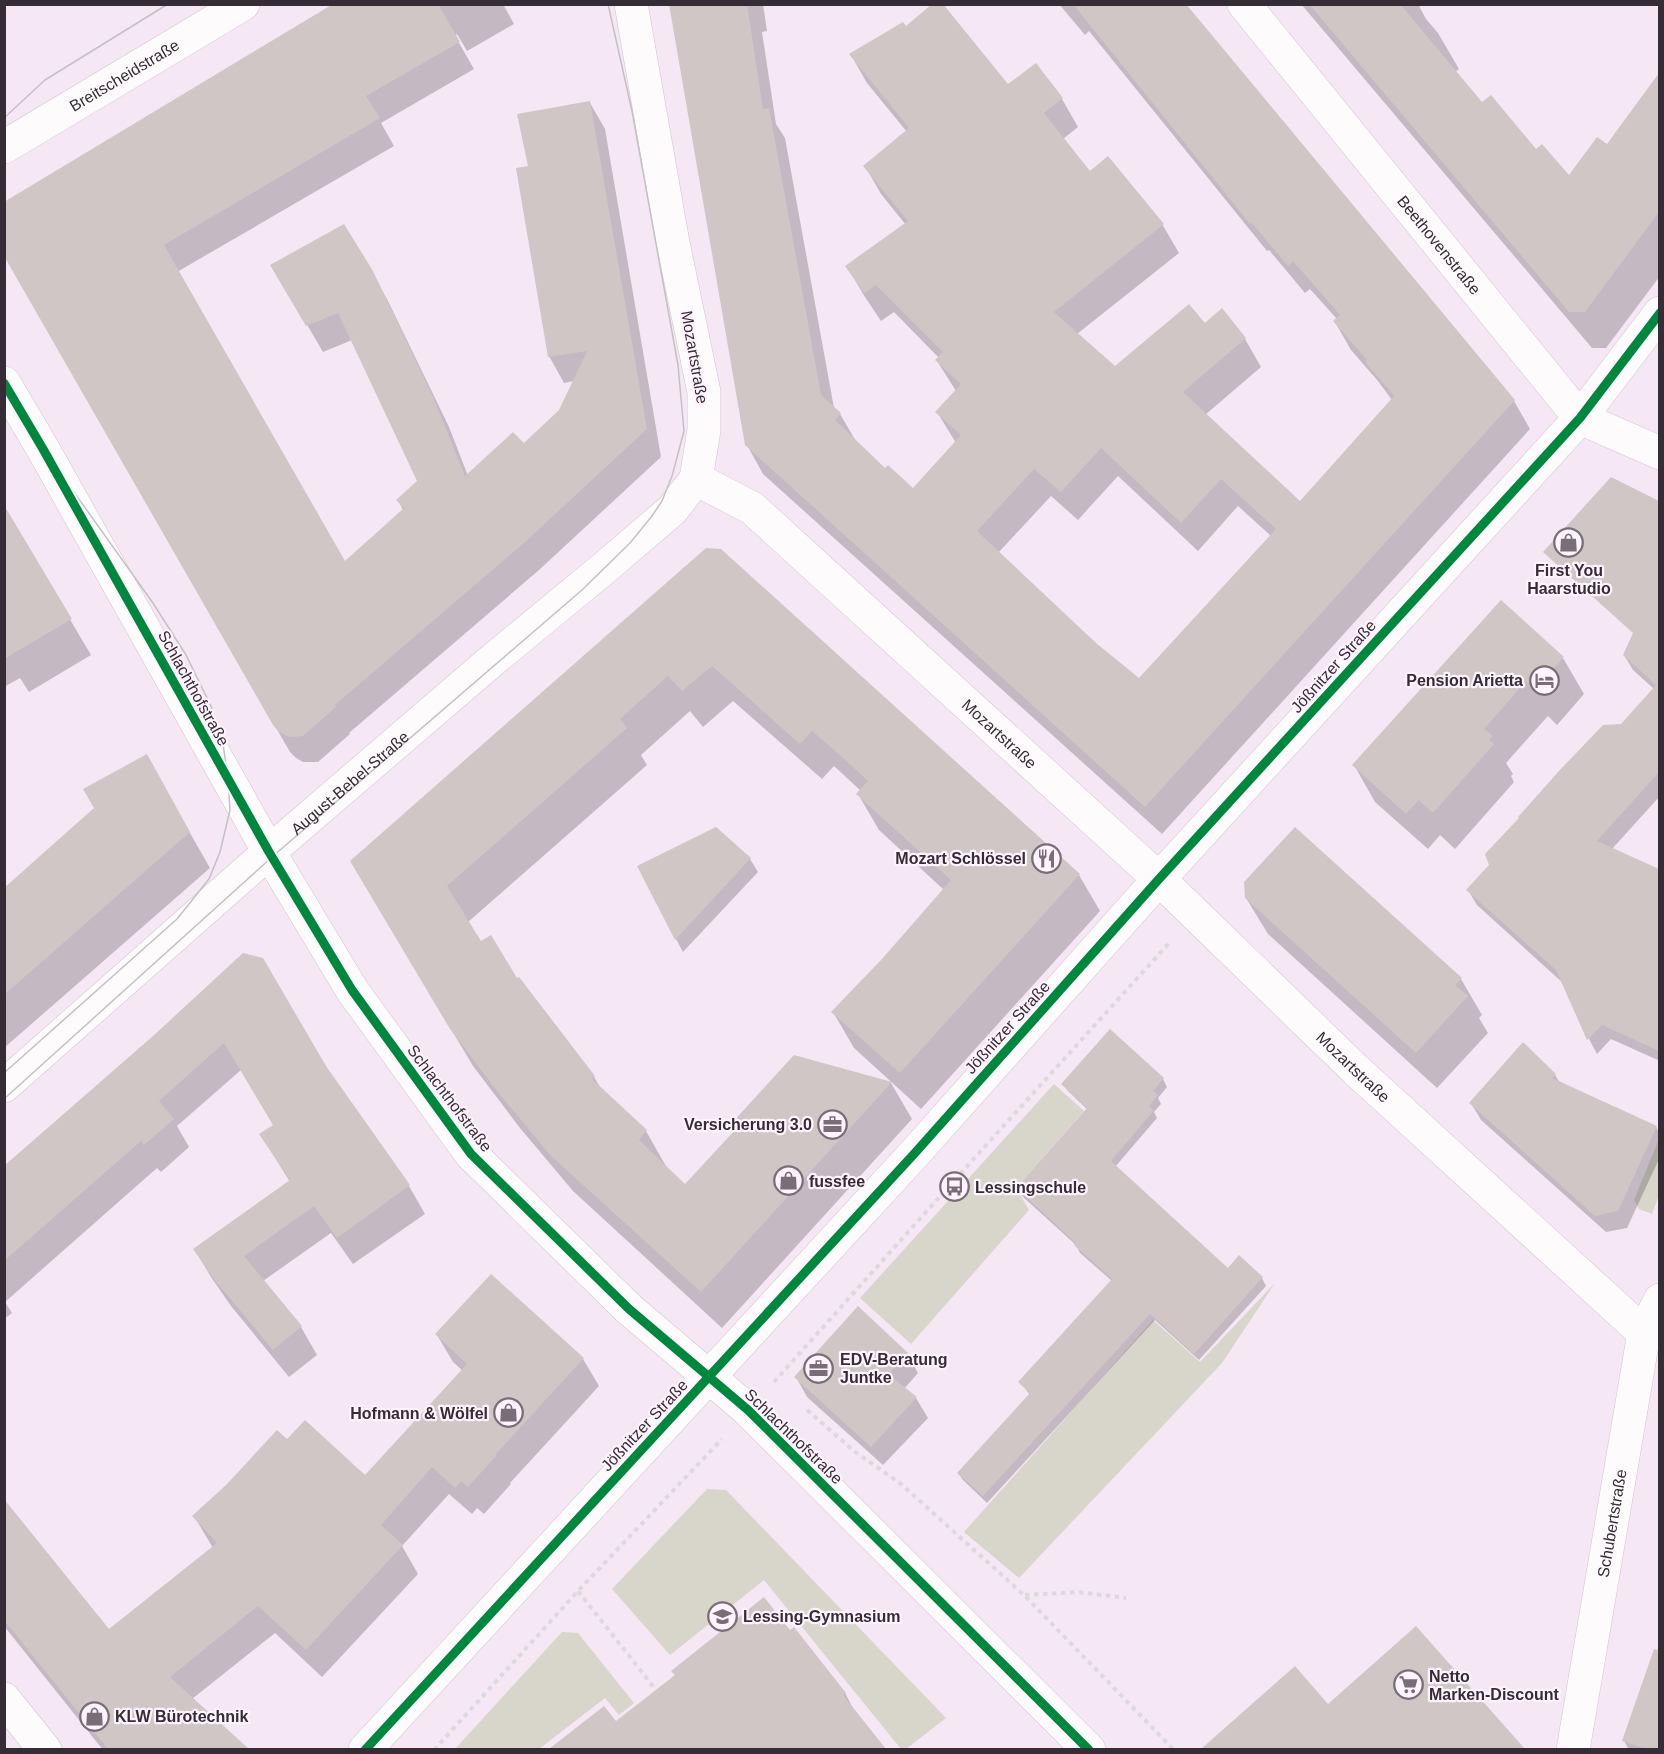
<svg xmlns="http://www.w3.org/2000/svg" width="1664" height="1754" font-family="Helvetica,sans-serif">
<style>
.green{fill:#d8d5ca}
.shadow{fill:#0003;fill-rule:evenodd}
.building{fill:#d0c6c6;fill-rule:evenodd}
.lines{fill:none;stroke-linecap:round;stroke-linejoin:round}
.minor-casing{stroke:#d0c4cf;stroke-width:34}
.tertiary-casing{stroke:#d0c4cf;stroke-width:34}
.path{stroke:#dcd9dc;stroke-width:4;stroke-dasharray:4.5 4.5;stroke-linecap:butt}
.minor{stroke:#fefbfd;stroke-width:33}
.tertiary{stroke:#fefbfd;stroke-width:33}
.tram{stroke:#c4c1c4;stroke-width:1.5}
.cycleway-casing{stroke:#fff4fe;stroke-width:13}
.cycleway{stroke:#00873e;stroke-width:9}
.labels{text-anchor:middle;stroke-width:4.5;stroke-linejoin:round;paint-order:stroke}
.street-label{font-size:16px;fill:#362c35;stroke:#fff4fe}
.poi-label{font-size:16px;font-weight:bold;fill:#362c35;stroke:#fff4fe;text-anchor:start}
</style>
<rect width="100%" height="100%" fill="#f5e7f4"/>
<!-- green -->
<path class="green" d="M1054 1084 1084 1111 1016 1188 1029 1210 911 1344 860 1298Z
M1659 1139V1195L1652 1214 1639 1209 1634 1200Z
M1275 1283 1222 1363 1019 1578 964 1532 1153 1320 1200 1362Z
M707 1489 726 1490 946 1718 906 1749H901L764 1580 670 1655 612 1589Z
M562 1632 578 1633 634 1703 619 1715 605 1698 539 1749H455Z"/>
<!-- shadow -->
<path class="shadow" d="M338 4H503L514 24 467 51 457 34 455 36 474 69 381 123 394 146 177 272 345 563 403 510 398 500 419 481 352 340 323 352 272 265 371 272 387 299 449 427 468 476 524 445 560 411 574 381 564 383 549 356 529 168 590 103 605 129 661 457 539 570 349 733 350 734 318 762H303L296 758 290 752 4 253Z
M670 4H763L767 31 762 32 776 124 785 138 834 408 840 414 857 443 885 470 913 490 956 443 937 412 956 391 937 361 939 358 894 312 881 321 863 294 847 266 906 225 881 194 865 166 907 132 867 83 851 55 1008 86 1035 65 1062 99 1078 127 1063 139 1090 173 1162 224 1179 253 1077 334 1115 368 1205 325 1222 310 1245 339 1261 367 1205 415 1300 503 1392 400 1378 381 1351 350 1335 322 1337 319 1310 289 1305 293 1269 250 1267 251 1089 31 1085 35 1059 4H1184L1514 401 1530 429 1162 834 763 474 747 445ZM1118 476 1198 551 1238 506 1271 536 1139 680 1095 644 998 553 1051 496 1078 520Z
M1301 4H1418L1426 19 1438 33 1459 69 1455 72 1482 105 1569 177 1607 146 1660 75V276L1606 348H1592Z
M1612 479 1660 502V608L1584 568Z
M4 508 91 655 29 692 20 678 4 687Z
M706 549 1079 875 1100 911 921 1109 854 1048 833 1012 882 961 944 890 879 830 858 794 861 791 834 766 822 779 733 701 703 727 690 711 641 755 647 765 468 922 481 943 517 980 594 1077 601 1089 646 1131 667 1168 685 1187 736 1131 733 1125 795 1056 891 1083 912 1119 722 1328 573 1191 520 1128 473 1066 373 898Z
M1640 621 1660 640V796L1612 849 1660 871V1061L1611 1039 1597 1054 1589 1039 1563 983 1477 905 1468 890 1654 689 1633 670 1624 655Z
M1563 658 1584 694 1557 725 1548 716 1506 763 1513 774 1511 776 1514 782 1455 849 1440 835 1428 849 1375 802 1354 765Z
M146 756 210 868 4 1048V890L96 809Z
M716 829 750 859 758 872 683 952 676 939Z
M1246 898 1461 979 1482 1015 1479 1018 1488 1033 1437 1088 1268 934Z
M244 955 409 1186 425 1214 353 1264 331 1233 263 1281 301 1327 317 1355 289 1377 231 1306 211 1277 195 1250 290 1182 261 1135 275 1126 241 1070 177 1126 189 1147 161 1172 157 1168 5 1302 12 1313 4 1319V1168L154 1037Z
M1555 1075 1560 1083 1656 1127 1660 1134V1157L1627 1228 1606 1232 1481 1120 1471 1103Z
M1163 1079 1167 1087 1158 1098 1161 1104 1154 1112 1157 1118 1115 1167 1228 1270 1239 1257 1262 1278 1266 1286 1199 1360 1155 1320 987 1503 963 1480 958 1473 1030 1395 1020 1382 1112 1281 1080 1253 1076 1245 1022 1196 1018 1188 1088 1110 1068 1091 1063 1084Z
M437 1335 583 1359 599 1386 510 1483 511 1484 484 1514 477 1508 472 1514 449 1494 402 1546 418 1574 322 1677 275 1633 192 1699 234 1737 241 1750H103L4 1626V1502L109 1631 213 1548 194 1516 287 1441 365 1478 463 1371 453 1362Z
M907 1354 918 1373 904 1389 916 1398 928 1418 883 1465 807 1397 796 1377Z
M1415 1629 1523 1750H1203L1295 1668 1328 1706Z
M789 1632 845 1693 856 1714 884 1750H551L604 1708 616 1723Z
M1636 1707 1660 1715V1750H1629L1624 1741Z"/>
<!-- building -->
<path class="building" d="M333 4H438L460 42 366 96 380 118 164 245 345 561 404 508 396 500 417 481 338 313 306 326 270 265 344 224 373 271 434 399 465 476 513 432 524 443 559 410 587 351 548 357 516 168 528 166 517 114 590 101 647 429 524 543 335 705 336 707 303 736 292 737 287 736 279 732 273 725 4 256V202Z
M669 4H747L763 109 769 108 821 395 841 413 835 420 885 468 888 465 913 488 961 435 935 412 961 384 935 360 943 352 876 285 864 293 845 266 908 221 863 166 909 128 849 54 903 22 906 26 932 4H943L1008 84 1036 63 1063 98 1044 113 1090 171 1108 156 1164 224 1054 312 1115 366 1189 304 1205 323 1222 308 1246 338 1183 392 1300 501 1394 396 1365 362 1367 360 1333 321 1340 315 1293 261 1288 266 1252 223 1250 224 1073 4H1186L1515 400 1145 807 745 445ZM1101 448 1181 523 1221 479 1276 529 1139 678 1096 643 977 531 1034 469 1061 492Z
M1309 4H1400L1482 102 1491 95 1536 149 1542 144 1569 175 1597 137 1607 144 1659 73V212L1585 312H1569Z
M1611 477 1659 501V772L1597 841 1659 869V1051L1602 1025 1587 1040 1556 970 1466 890 1489 865 1485 854 1519 818 1518 817 1559 771 1603 725 1621 724 1656 685 1623 655 1633 633 1543 552Z
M4 505 72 619 4 659Z
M706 548 721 549 1080 874 900 1073 831 1012 882 959 951 880 856 794 868 781 841 756 812 731 800 744 712 666 682 691 668 676 620 719 627 728 447 886 481 941 491 935 517 978 519 977 595 1076 592 1079 647 1130 639 1140 685 1184 736 1129 731 1124 794 1055 892 1082 701 1292 550 1155 497 1091 450 1029 350 861Z
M1501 600 1564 657 1535 689 1526 681 1484 729 1493 736 1489 740 1494 744 1433 813 1419 800 1406 814 1352 765Z
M147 754 190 832 4 995V888L94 808 83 789Z
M716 827 751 858 675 940 637 866Z
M1295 827 1462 978 1455 985 1468 996 1416 1053 1245 898 1244 882Z
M243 953 263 958 326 1066 410 1185 337 1238 314 1206 244 1256 302 1326 273 1350 213 1278 193 1249 290 1180 259 1134 273 1125 224 1043 159 1101 174 1119 144 1145 141 1141 4 1261V1166L153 1036Z
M1110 1029 1164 1078 1153 1091 1158 1095 1149 1106 1154 1110 1111 1161 1228 1268 1239 1255 1263 1277 1194 1354 1150 1314 983 1496 957 1473 1030 1393 1018 1382 1112 1279 1074 1245 1076 1243 1016 1188 1087 1108 1061 1084Z
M1523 1042 1556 1074 1552 1078 1657 1126 1618 1211 1595 1216 1469 1103Z
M491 1274 584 1358 495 1455 496 1456 468 1487 461 1481 455 1488 432 1467 381 1525 403 1545 306 1650 258 1606 170 1677 249 1749H108L4 1620V1499L109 1629 217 1543 192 1516 226 1485 277 1430 287 1439 305 1420 365 1475 467 1364 435 1334Z
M858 1306 908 1353 888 1374 917 1397 871 1447 794 1377Z
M764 1597 790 1630 794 1627 846 1693 843 1695 886 1749H549L604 1706 616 1721 675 1675 671 1671Z
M1416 1626 1525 1749H1201L1295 1666 1328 1704Z
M1654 1649 1659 1650V1749H1646L1622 1741Z"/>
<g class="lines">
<defs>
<g id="minor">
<path id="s1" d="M1244 4 1580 418 1660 453"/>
<path id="s2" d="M4 147 243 4"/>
<path d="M4 383 43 449 269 852 352 990 471 1154 629 1309 748 1410 1089 1750"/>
<path id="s3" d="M696 479 752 508 1159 879 1356 1070 1644 1333"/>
<path id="s4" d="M4 1086 269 852 489 663 609 564 672 510 696 479 704 430V392L673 243 631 4"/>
<path d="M4 1699 45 1750"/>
<path id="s5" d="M1573 1750 1644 1333 1660 1300"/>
</g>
<path id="tertiary" d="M365 1750 914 1154 1159 879 1580 418 1660 313"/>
</defs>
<!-- minor casing -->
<use href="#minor" class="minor-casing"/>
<!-- tertiary casing -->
<use href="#tertiary" class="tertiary-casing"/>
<!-- path -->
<path class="path" d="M774 1382 951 1184 1170 942
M807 1410 854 1451 901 1484 1024 1595 1174 1750
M578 1591 656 1690
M1025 1595 1078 1592 1126 1598
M434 1750 578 1591 722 1439"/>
<!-- minor -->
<use href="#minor" class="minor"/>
<!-- tertiary -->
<use href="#tertiary" class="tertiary"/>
<!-- tram -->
<path class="tram" d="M4 118 45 80 168 4
M4 394 153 603 186 655 211 706 223 744 228 779 230 810 220 852 209 879 177 919 4 1073
M4 1099 272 857 582 590 630 543 652 516 662 501 672 476 684 431 678 365 632 111 608 4"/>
<defs>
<path id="cycleway" d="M4 383 43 449 269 852 352 990 471 1154 629 1309 748 1410 1089 1750
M365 1750 914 1154 1159 879 1580 418 1660 313"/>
</defs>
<!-- cycleway casing -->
<use href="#cycleway" class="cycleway-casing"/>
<!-- cycleway -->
<use href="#cycleway" class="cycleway"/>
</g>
<!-- icons -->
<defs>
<symbol id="shop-ring" viewBox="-11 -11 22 22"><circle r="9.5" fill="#fff4fe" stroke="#796d78" stroke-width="1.5"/><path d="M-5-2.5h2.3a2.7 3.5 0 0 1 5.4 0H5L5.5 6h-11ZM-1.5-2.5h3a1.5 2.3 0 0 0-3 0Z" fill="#796d78"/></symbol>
<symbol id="hotel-ring" viewBox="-11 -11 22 22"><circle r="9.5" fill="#fff4fe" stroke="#796d78" stroke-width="1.5"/><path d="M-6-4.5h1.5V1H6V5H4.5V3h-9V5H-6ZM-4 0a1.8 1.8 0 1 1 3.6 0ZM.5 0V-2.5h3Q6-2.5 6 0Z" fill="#796d78"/></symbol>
<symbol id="restaurant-ring" viewBox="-11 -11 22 22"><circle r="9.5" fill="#fff4fe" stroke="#796d78" stroke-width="1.5"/><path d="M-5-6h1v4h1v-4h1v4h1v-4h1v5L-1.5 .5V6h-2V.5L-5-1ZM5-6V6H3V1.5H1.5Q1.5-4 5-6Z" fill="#796d78"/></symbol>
<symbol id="office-ring" viewBox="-11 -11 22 22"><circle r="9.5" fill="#fff4fe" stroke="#796d78" stroke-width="1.5"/><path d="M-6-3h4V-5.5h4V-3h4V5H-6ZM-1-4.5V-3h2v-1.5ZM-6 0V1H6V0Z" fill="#796d78"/></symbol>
<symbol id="bus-ring" viewBox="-11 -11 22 22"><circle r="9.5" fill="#fff4fe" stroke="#796d78" stroke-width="1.5"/><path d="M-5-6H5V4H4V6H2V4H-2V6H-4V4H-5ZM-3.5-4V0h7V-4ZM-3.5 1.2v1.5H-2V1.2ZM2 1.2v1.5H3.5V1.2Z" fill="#796d78"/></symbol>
<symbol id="school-ring" viewBox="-11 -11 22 22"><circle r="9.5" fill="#fff4fe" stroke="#796d78" stroke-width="1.5"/><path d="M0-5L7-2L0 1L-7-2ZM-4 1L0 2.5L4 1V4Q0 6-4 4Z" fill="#796d78"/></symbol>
<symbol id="supermarket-ring" viewBox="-11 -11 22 22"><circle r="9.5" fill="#fff4fe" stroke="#796d78" stroke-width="1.5"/><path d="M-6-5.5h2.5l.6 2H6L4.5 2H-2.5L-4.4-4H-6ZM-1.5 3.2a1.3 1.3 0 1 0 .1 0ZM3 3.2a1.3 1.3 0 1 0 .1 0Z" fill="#796d78"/></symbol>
</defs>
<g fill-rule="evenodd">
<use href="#shop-ring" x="1552" y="526" width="33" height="33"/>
<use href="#hotel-ring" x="1528" y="664" width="33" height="33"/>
<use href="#restaurant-ring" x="1030" y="842" width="33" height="33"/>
<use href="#office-ring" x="816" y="1108" width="33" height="33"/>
<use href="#shop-ring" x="772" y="1164" width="33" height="33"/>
<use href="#bus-ring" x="938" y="1170" width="33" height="33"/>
<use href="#office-ring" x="802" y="1352" width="33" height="33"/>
<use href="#shop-ring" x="492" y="1396" width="33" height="33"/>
<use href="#school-ring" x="706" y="1600" width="33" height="33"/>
<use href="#supermarket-ring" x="1392" y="1668" width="33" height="33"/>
<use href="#shop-ring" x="78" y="1700" width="33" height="33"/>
</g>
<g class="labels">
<!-- street labels -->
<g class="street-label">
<text dy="6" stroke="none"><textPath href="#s2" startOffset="140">Breitscheidstraße</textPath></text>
<text dy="6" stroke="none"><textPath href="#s1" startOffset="310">Beethovenstraße</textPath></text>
<text transform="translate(695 357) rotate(80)" y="6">Mozartstraße</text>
<text transform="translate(1333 666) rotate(-48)" y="6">Jößnitzer Straße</text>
<text transform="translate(194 688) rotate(61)" y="6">Schlachthofstraße</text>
<text dy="6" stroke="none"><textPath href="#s3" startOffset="398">Mozartstraße</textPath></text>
<text dy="6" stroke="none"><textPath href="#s4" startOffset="460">August-Bebel-Straße</textPath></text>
<text transform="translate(1007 1027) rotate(-48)" y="6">Jößnitzer Straße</text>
<text dy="6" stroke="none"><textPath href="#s3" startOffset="884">Mozartstraße</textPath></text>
<text transform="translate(450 1098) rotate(53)" y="6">Schlachthofstraße</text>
<text transform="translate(644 1425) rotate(-47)" y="6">Jößnitzer Straße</text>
<text transform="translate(794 1436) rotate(44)" y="6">Schlachthofstraße</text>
<text dy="6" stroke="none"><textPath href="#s5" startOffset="230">Schubertstraße</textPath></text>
</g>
<!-- poi labels -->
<g class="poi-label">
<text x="1569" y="576" text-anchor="middle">First You<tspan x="1569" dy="18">Haarstudio</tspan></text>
<text x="1523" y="686" text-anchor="end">Pension Arietta</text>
<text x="1026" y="864" text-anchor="end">Mozart Schlössel</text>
<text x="812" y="1130" text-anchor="end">Versicherung 3.0</text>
<text x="809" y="1187">fussfee</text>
<text x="975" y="1193">Lessingschule</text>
<text x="840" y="1365">EDV-Beratung<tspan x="840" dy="18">Juntke</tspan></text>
<text x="488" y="1419" text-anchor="end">Hofmann &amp; Wölfel</text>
<text x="743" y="1622">Lessing-Gymnasium</text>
<text x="1429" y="1682">Netto<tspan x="1429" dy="18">Marken-Discount</tspan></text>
<text x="115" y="1722">KLW Bürotechnik</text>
</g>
</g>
<!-- border -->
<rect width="1664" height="1754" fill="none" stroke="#362c35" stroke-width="12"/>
</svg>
